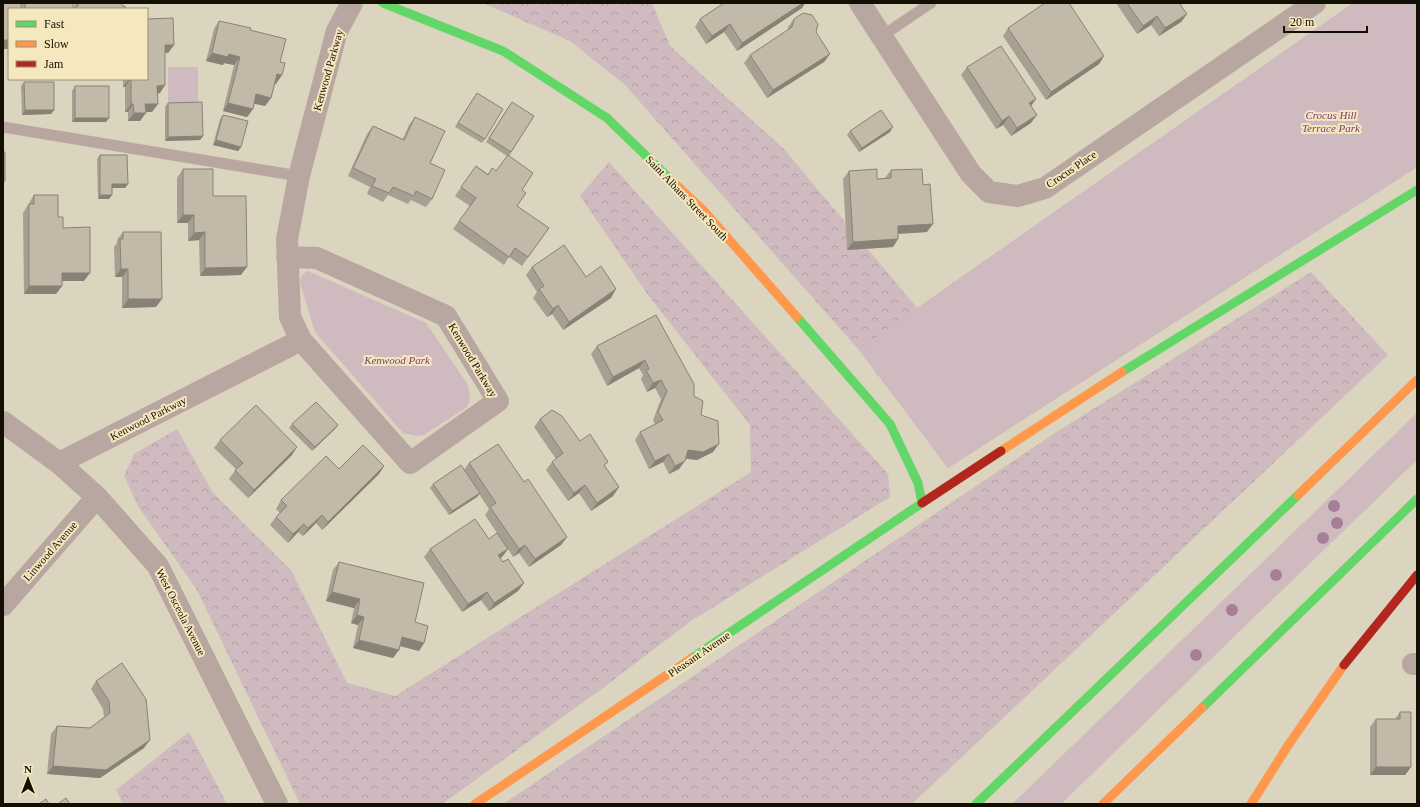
<svg xmlns="http://www.w3.org/2000/svg" width="1420" height="807" font-family="'Times New Roman',serif">
<style>
.forest{fill:url(#forest-crowns)}
.green{fill:#cfbac0}
.lines{fill:none;stroke-linecap:round;stroke-linejoin:round}
.lane{stroke:#b8a7a1;stroke-width:11}
.street{stroke:#b8a7a1;stroke-width:22}
.fast{stroke:#63d668;stroke-width:9}
.slow{stroke:#ff974d;stroke-width:9}
.jam{stroke:#b3261e;stroke-width:9}
.tree{fill:#a67f96}
.wall{fill:#a79f91}
.shaded-wall{fill:#888276}
.building{fill:#c2b9a9;stroke:#888276}
.labels{text-anchor:middle;stroke-width:4;stroke-linejoin:round;paint-order:stroke}
.street-label{font-size:11px;fill:#140f03;stroke:#f5e7be}
.park-label{font-size:11px;font-style:italic;fill:#7b3a75;stroke:#f5e7be}
</style>
<defs>
<pattern id="forest-crowns" width="20" height="18" patternUnits="userSpaceOnUse"><rect width="20" height="18" fill="#cfbac0"/><path d="M2 6a3 3 0 1 1 6 0M12 15a3 3 0 1 1 6 0" fill="none" stroke="#b19fa3"/></pattern>
</defs>
<rect width="100%" height="100%" fill="#dbd4be"/>
<!-- forest -->
<path class="forest" d="M483 3H652L670 46 784 149 917 308 1353 3H1417V167L948 468 858 349 625 85 570 41Z
M609 162 888 474 890 497 691 621 600 690 442 804H300L197 590 138 506 124 476 134 454 177 429 213 493 291 570 347 683 395 696 751 472 750 425 648 295 580 196Z
M1311 272 1388 355 912 804H503L1055 433Z
M189 732 227 804H123L116 790Z"/>
<!-- green -->
<path class="green" d="M1353 3H1417V167L948 468 859 349Z
M168 67H198V104H168Z
M308 271 426 323 468 385 470 400 467 407 424 435 417 436 403 433 315 332 300 283C300 276 302 274 308 271Z
M1417 413V460L1061 804H1012Z"/>
<g class="lines">
<!-- lane -->
<path class="lane" d="M882 36 931 3
M3 127 299 176"/>
<!-- street -->
<path class="street" d="M860 3 971 174 989 192 1018 196 1045 188 1315 3
M287 257 317 258 446 316 498 401 410 463 301 340 290 317 287 239 299 176 335 38 337 31 352 3
M3 422 59 463 97 497 158 566 277 804
M59 463 301 340
M3 605 97 497
M1413 664H1417"/>
<!-- fast -->
<path class="fast" d="M383 3 503 51 607 118 670 179
M1122 372 1417 190
M692 658 922 503 918 483 890 424 797 317
M1202 708 1417 499
M976 804 1298 495"/>
<!-- slow -->
<path class="slow" d="M670 179 704 211 797 317
M1001 451 1122 372
M1298 495 1417 380
M475 804 692 658
M1103 804 1202 708
M1251 804 1289 744 1344 665"/>
<!-- jam -->
<path class="jam" d="M922 503 1001 451
M1344 665 1417 575"/>
</g>
<!-- trees -->
<g class="tree">
<circle cx="1334" cy="506" r="6"/>
<circle cx="1337" cy="523" r="6"/>
<circle cx="1323" cy="538" r="6"/>
<circle cx="1276" cy="575" r="6"/>
<circle cx="1232" cy="610" r="6"/>
<circle cx="1196" cy="655" r="6"/>
</g>
<!-- wall -->
<path class="wall" d="M3 3H21V4L22 3H73V8L76 3H122V6H125V9H9V49H3Z
M724 3H805L802 8 737 51 724 32 706 44 695 27 700 19Z
M1116 3H1184L1181 5 1187 14 1181 22 1159 36 1151 25 1137 34Z
M147 19 174 45 168 53H165V85L160 93 157 94 152 112H145L140 121H128V112H125V87H123V79H147Z
M794 19 830 54 824 62 767 98 744 63 750 55 788 30V27Z
M219 21 250 30 280 62 276 84 275 83 271 98 265 106 254 103 253 109 247 117 223 111 234 65 224 63 223 65 206 61 214 29Z
M1008 28 1104 56 1099 64 1046 100 1003 36Z
M967 67 1036 99 1031 106V123L1011 136 1003 125 996 129 961 75Z
M24 82 54 110 51 114 22 115 21 86Z
M75 86 109 118 106 122H72V91Z
M474 97 485 139 482 143 455 127Z
M168 103 203 136 200 140 165 141V107Z
M509 106 534 116 509 156 522 190 517 206 549 228 522 266 509 257 504 265 453 229 470 206 455 196 476 166 488 174 496 171 507 156 486 142Z
M223 115 241 147 238 151 213 145 220 119Z
M415 117 430 163 432 199 426 207 411 200 408 204 388 195 383 202 367 194 370 187 348 176 367 134 373 126 403 139 409 125Z
M850 131 890 132 859 152 847 135Z
M100 155 128 184 125 188H112V195L109 199H98L97 159Z
M183 169 213 196 241 275 200 276 199 240 188 241V223H177V178Z
M891 170 923 185 927 232 898 234V239L893 247 847 250 843 179 849 171 877 179 885 178Z
M34 195 58 217 63 228 84 281H62V286L56 294H24L23 213Z
M123 232 156 307 122 308V277H115L114 247 117 243V240Z
M532 267 586 277 611 298 563 330 552 314 547 317 533 298 537 292 526 275Z
M656 315 694 396 701 415 713 452 697 460 686 459 679 469 669 474 663 462 649 469 635 440 640 432 655 424 653 420 661 399 655 388 647 392 641 379 643 375 639 368 607 386 591 354 597 346Z
M540 419 580 441 605 467 619 487 613 496 591 511 579 493 568 501 546 470 552 462 556 459 534 427Z
M292 424 338 425 335 429 312 451 289 428Z
M220 440 292 455 248 498 229 479 236 469 214 448Z
M469 463 524 482 567 537 561 545 529 567 519 553 513 557 508 549 502 557 500 558 503 562 524 583 518 591 489 611 481 600 462 612 424 557 430 549 489 539 497 533 485 515 489 509 479 494 477 497 449 515 430 488 433 484 464 470Z
M384 466 379 474 322 530 316 523 303 536 298 532 288 543 270 525 276 517 280 513 276 509 281 500 339 469Z
M339 562 415 622 424 643 419 651 400 646 393 658 353 648 358 625 351 623 354 608 326 601 333 570Z
M96 681 144 748 100 778 47 774 51 734 57 726 90 728 104 717 103 709 91 689Z
M1400 712 1411 767 1405 775H1370V727L1376 719H1395Z"/>
<!-- shaded-wall -->
<path class="shaded-wall" d="M803 3H805L802 8 737 51 742 43Z
M1187 14 1181 22 1159 36 1165 28Z
M1157 16 1151 25 1137 34 1143 26Z
M730 24 724 32 706 44 712 36Z
M3 40H9V49H3Z
M165 45H174L168 53H159Z
M212 53 229 54 240 57 234 65 224 63 223 65 206 61Z
M830 54 824 62 767 98 773 90Z
M1104 56 1099 64 1046 100 1051 92Z
M277 74 282 75 276 84 271 82Z
M129 79H131L125 87H123Z
M165 85 160 93 152 94 157 86Z
M256 94 271 98 265 106 250 103Z
M1036 99 1030 107 1029 103Z
M228 103 253 109 247 117 223 111Z
M131 104H133L128 112H125Z
M145 104H158L152 112H139Z
M25 110H54L51 114 22 115Z
M134 113H146L140 121H128Z
M1037 115 1031 123 1011 136 1017 128Z
M1009 116 1003 125 996 129 1002 121Z
M75 118H109L106 122H72Z
M893 127 890 132 859 152 862 148Z
M203 136 200 140 165 141 168 137Z
M216 140 241 147 238 151 213 145Z
M112 184H128L125 188H109Z
M100 195H112L109 199H98Z
M183 215H194L188 223H177Z
M933 224 927 232 892 234 898 226Z
M205 232 199 240 188 241 194 233Z
M898 239 893 247 847 250 853 242Z
M247 267 241 275 200 276 205 268Z
M121 269H128L122 277H115Z
M62 273H90L84 281H56Z
M29 286H62L56 294H24Z
M616 289 611 298 563 330 569 322Z
M128 299H162L156 307 122 308Z
M558 305 552 314 547 317 553 309Z
M645 360 639 368 607 386 613 377Z
M661 380 655 388 647 392 653 383Z
M338 425 335 429 312 451 315 447Z
M719 444 713 452 697 460 683 458 688 450Z
M297 447 292 455 248 498 254 490Z
M669 454 663 462 649 469 655 461Z
M685 461 679 469 669 474 675 466Z
M384 466 379 474 322 530 328 522Z
M585 485 579 493 568 501 574 493Z
M619 487 613 496 591 511 597 503Z
M480 493 477 497 449 515 452 511Z
M322 515 316 523 303 536 308 528Z
M304 524 298 532 288 543 293 534Z
M567 537 561 545 529 567 535 559Z
M525 545 519 553 513 557 519 549Z
M508 549 502 557 493 563 498 555Z
M524 583 518 591 489 611 494 603Z
M332 592 360 599 354 608 326 601Z
M487 592 481 600 462 612 468 604Z
M357 615 364 617 358 625 351 623Z
M402 637 424 643 419 651 396 645Z
M359 640 399 650 393 658 353 648Z
M150 740 144 748 100 778 47 774 53 766Z
M1376 767H1411L1405 775H1370Z"/>
<!-- building -->
<path class="building" d="M3 3H21V9H9V40H3Z
M25 3H73V9H25Z
M78 3H122V6H125V9H76V6H78Z
M724 3H803L742 43 730 24 712 36 700 19Z
M1045 3H1069L1104 56 1051 92 1008 28Z
M1127 3H1179L1187 14 1165 28 1157 16 1143 26Z
M803 13 812 15 818 24 816 32 830 54 773 90 750 55 792 27 794 19Z
M173 18 174 45H165V85L157 86 158 104H145L146 113H134L133 104H131V79H147V19Z
M219 21 251 28 250 30 286 39 280 62 285 63 282 75 277 74 271 98 256 94 253 109 228 103 240 57 229 54 228 57 212 53Z
M1001 46 1036 99 1029 103 1037 115 1017 128 1009 116 1002 121 967 67Z
M24 82H54V110H25Z
M75 86H109V118H75Z
M477 93 503 109 485 139 458 123Z
M202 102 203 136 168 137V103Z
M512 102 534 116 511 152 489 138Z
M881 110 893 127 862 148 850 131Z
M223 115 248 121 241 147 216 140Z
M415 117 445 131 430 163 445 170 432 199 416 191 414 196 393 187 389 193 372 186 376 179 353 168 373 126 404 140Z
M3 152H5V181H3Z
M100 155H127L128 184H112V195H100Z
M508 155 533 173 522 190 526 193 517 206 549 228 528 257 515 248 509 257 459 221 476 198 461 187 476 166 488 175 492 168 496 171Z
M183 169H213V196H246L247 267 205 268V232L194 233V215H183Z
M877 169V179L891 178V170L922 169 923 185 930 184 933 224 898 226V239L853 242 849 171Z
M34 195H58V217H63V228L90 227V273H62V286H29V204H34Z
M123 232H161L162 299H128V269H121L120 239H123Z
M564 245 586 277 601 266 616 289 569 322 558 305 553 309 539 289 544 286 532 267Z
M656 315 694 384V396L703 401 701 415 718 421 719 444 703 452 688 450 685 461 675 466 669 454 655 461 640 432 663 420 658 412 667 391 661 380 653 383 646 370 649 369 645 360 613 377 597 346Z
M316 402 338 425 315 447 292 424Z
M256 405 297 447 254 490 235 470 243 463 220 440Z
M552 410 562 416 580 441 590 434 608 462 604 465 619 487 597 503 585 485 574 493 552 462 563 453 540 419Z
M498 444 524 482 528 479 567 537 535 559 525 545 519 549 490 507 496 503 469 463Z
M363 445 384 466 328 522 322 515 308 528 304 524 293 534 276 517 287 506 281 500 326 456 339 469Z
M461 465 480 493 452 511 433 484Z
M475 519 489 539 497 533 508 549 498 555 503 562 508 559 524 583 494 603 487 592 468 604 430 549Z
M339 562 424 583 415 622 428 626 424 643 402 637 399 650 359 640 364 617 357 615 360 599 332 592Z
M122 663 146 699 150 740 106 770 53 766 57 726 90 728 110 713 109 701 96 681Z
M1400 712H1411V767H1376V719H1400Z
M66 798 70 804H58Z
M46 799 49 804H39Z"/>
<g class="labels">
<!-- street labels -->
<g class="street-label">
<text transform="translate(328 70) rotate(-74)" y="4">Kenwood Parkway</text>
<text transform="translate(1071 169) rotate(-34)" y="4">Crocus Place</text>
<text transform="translate(687 198) rotate(46)" y="4">Saint Albans Street South</text>
<text transform="translate(473 360) rotate(59)" y="4">Kenwood Parkway</text>
<text transform="translate(148 418) rotate(-27)" y="4">Kenwood Parkway</text>
<text transform="translate(50 551) rotate(-49)" y="4">Linwood Avenue</text>
<text transform="translate(181 612) rotate(63)" y="4">West Osceola Avenue</text>
<text transform="translate(699 654) rotate(-34)" y="4">Pleasant Avenue</text>
</g>
<!-- park labels -->
<g class="park-label">
<text x="1331" y="119">Crocus Hill<tspan x="1331" dy="13">Terrace Park</tspan></text>
<text x="397" y="364">Kenwood Park</text>
</g>
</g>
<!-- border -->
<rect width="1420" height="807" fill="none" stroke="#140f03" stroke-width="8"/>
<!-- legend -->
<rect x="8" y="8" width="140" height="72" fill="#f5e7be" stroke="#9b9173"/>
<rect x="16" y="21" width="20" height="6" fill="#63d668" stroke="#9b9173"/>
<text x="44" y="28" font-size="12" fill="#140f03">Fast</text>
<rect x="16" y="41" width="20" height="6" fill="#ff974d" stroke="#9b9173"/>
<text x="44" y="48" font-size="12" fill="#140f03">Slow</text>
<rect x="16" y="61" width="20" height="6" fill="#b3261e" stroke="#9b9173"/>
<text x="44" y="68" font-size="12" fill="#140f03">Jam</text>
<!-- north arrow -->
<g transform="translate(28 779)" stroke="#f5e7be" stroke-width="3" paint-order="stroke">
<path d="M0-3L7 15L0 10L-7 15Z" fill="#140f03"/>
<text y="-6" font-size="11" font-weight="bold" text-anchor="middle" fill="#140f03">N</text>
</g>
<!-- scale -->
<path d="M1284 26v6h83v-6" fill="none" stroke="#140f03" stroke-width="2"/>
<text x="1290" y="26" font-size="12" fill="#140f03" stroke="#f5e7be" stroke-width="3" paint-order="stroke">20 m</text>
</svg>
